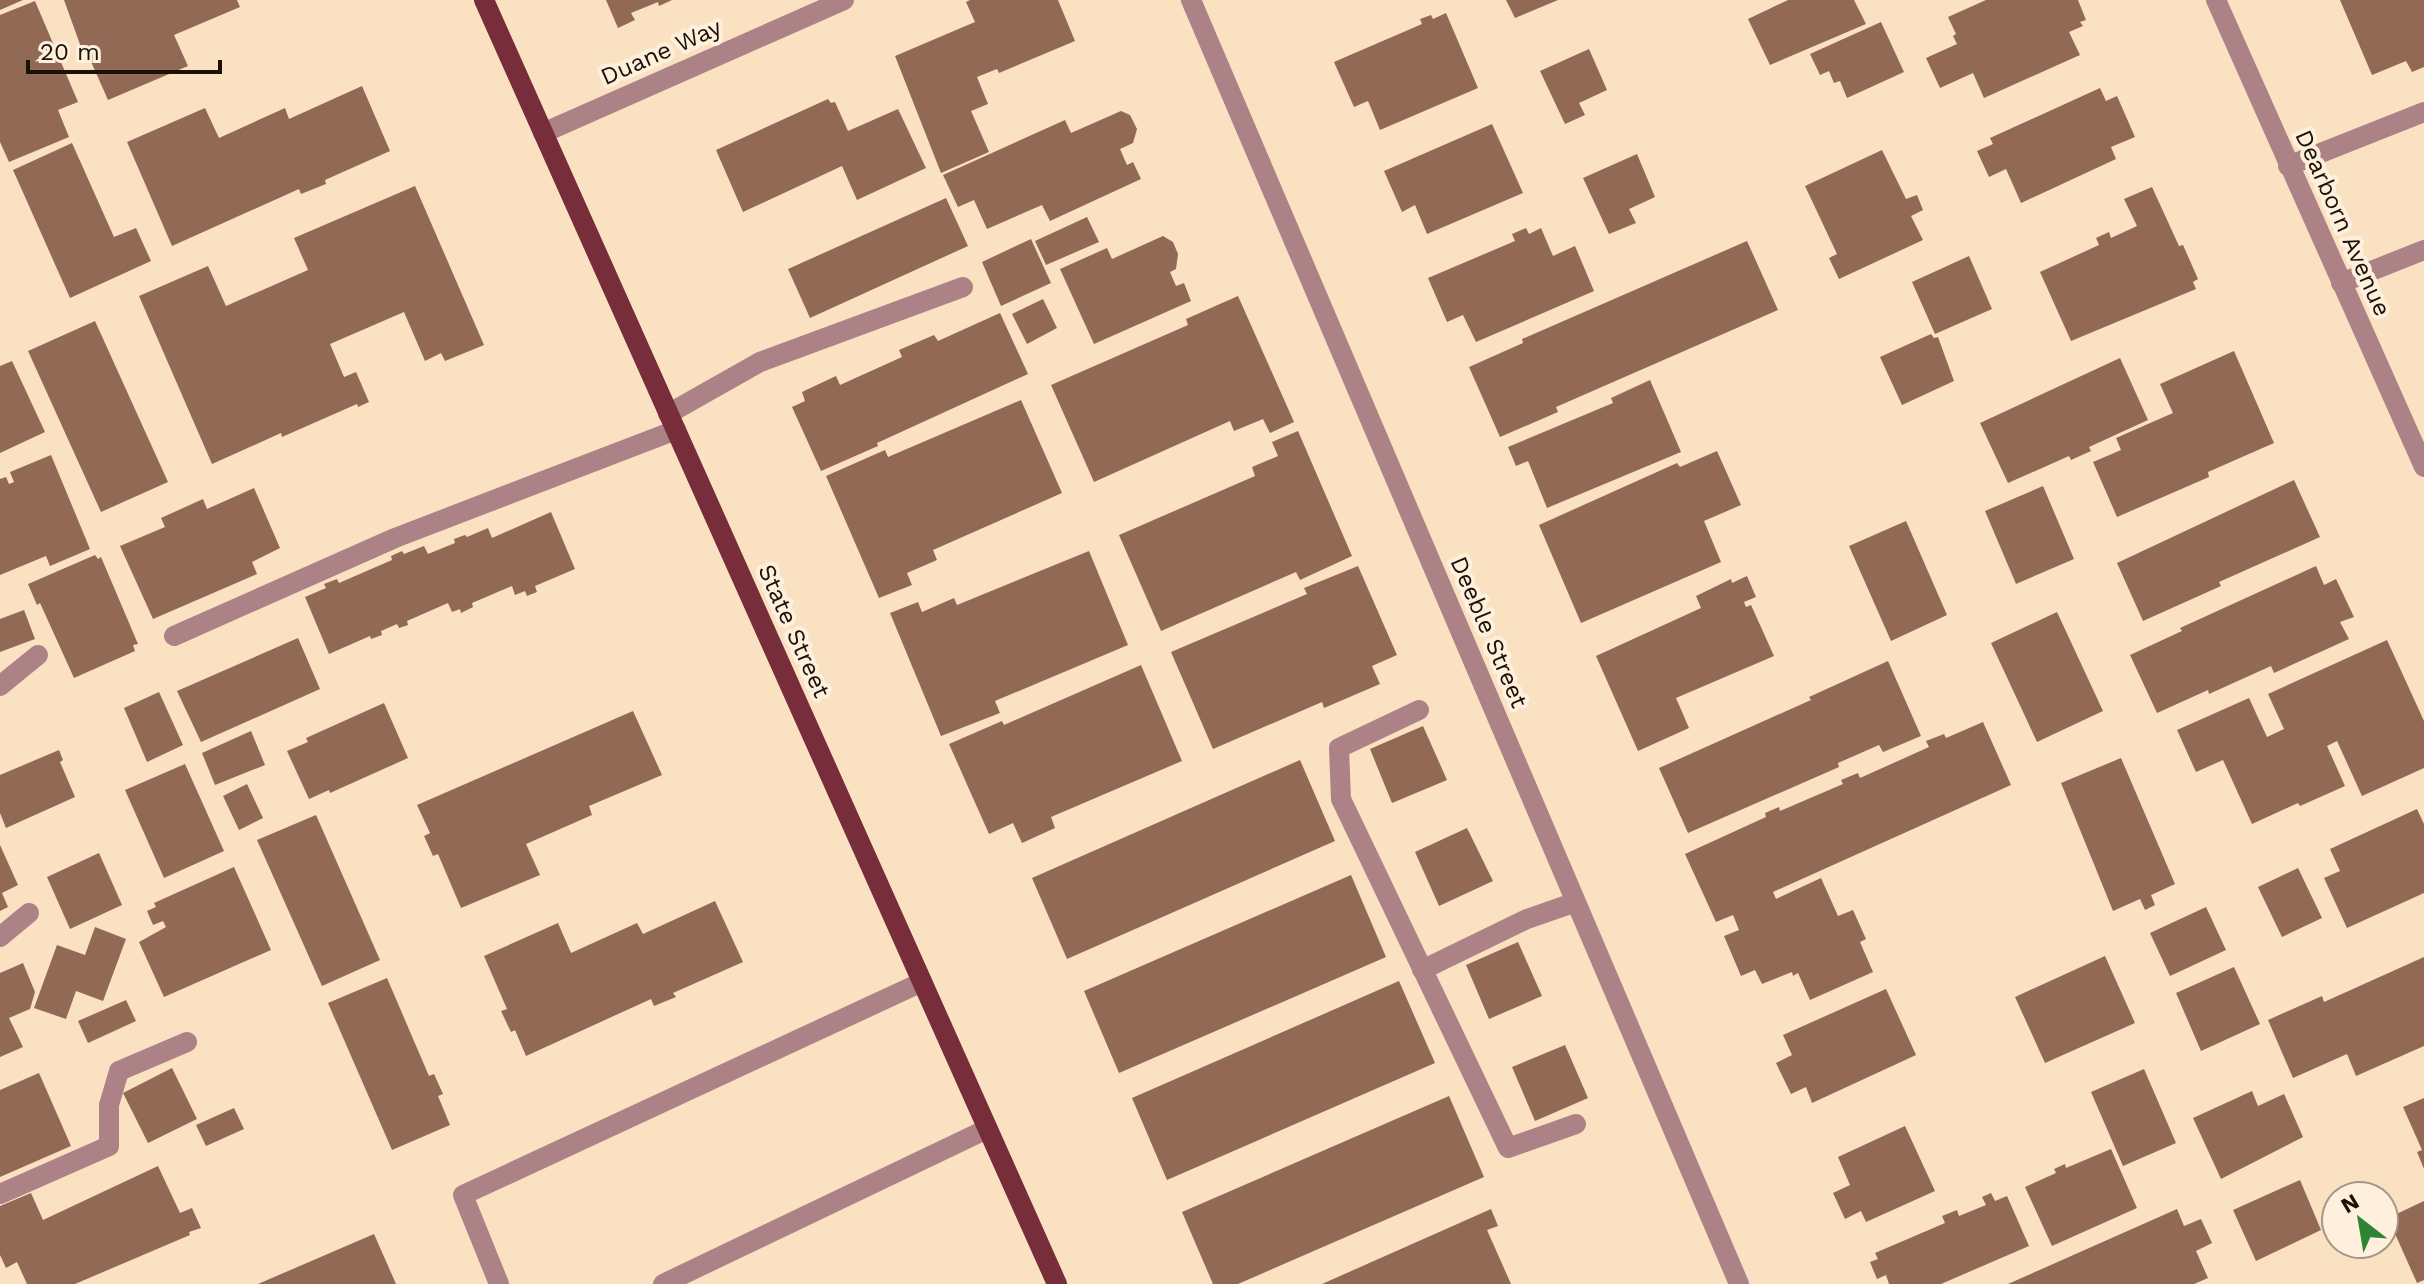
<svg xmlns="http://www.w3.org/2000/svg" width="2424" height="1284" font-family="'Work Sans',sans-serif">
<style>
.building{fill:#926955}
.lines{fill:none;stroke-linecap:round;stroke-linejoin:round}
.minor{stroke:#ad8286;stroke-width:20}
.major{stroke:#772e3a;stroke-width:20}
.labels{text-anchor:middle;stroke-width:8;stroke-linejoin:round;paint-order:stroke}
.street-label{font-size:24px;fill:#1a1207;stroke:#fef0dd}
</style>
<rect width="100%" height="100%" fill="#f9e1c2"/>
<!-- building -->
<path class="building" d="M0 0H23L0 10Z
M64 0H237L240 7 174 35 188 66 108 100 85 48 82 50Z
M606 0H672L659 6 658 2 631 13 635 20 618 28Z
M970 0H1058L1075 41 999 73 997 69 977 77 988 104 971 111 989 152 941 173 895 56 975 22 966 2Z
M1506 0H1558L1515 18Z
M1788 0H1854L1866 24 1770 65 1748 19Z
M1986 0H2078L2086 20 2080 22 2083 26 2069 32 2080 55 1984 98 1973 73 1940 88 1926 58 1957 44 1953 36 1956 34 1948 17Z
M2340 0H2424V67L2412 72 2406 61 2372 75Z
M35 1 78 102 58 110 69 137 9 162 0 142V15Z
M1446 13 1478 88 1380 130 1368 101 1354 107 1334 62 1422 24 1420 19 1431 15 1433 19Z
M1881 22 1904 72 1847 98 1840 81 1834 83 1829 71 1820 75 1810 54Z
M1589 49 1607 90 1579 103 1585 115 1565 124 1540 71Z
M362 86 390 151 325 180 326 184 301 194 299 189 172 246 127 142 205 108 219 138 285 108 289 119Z
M2100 88 2106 101 2117 96 2135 137 2111 147 2116 159 2021 203 2006 169 1989 177 1977 151 1993 144 1990 138Z
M828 99 831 103 835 102 848 131 898 109 926 168 857 200 842 166 743 212 716 150Z
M1121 111 1130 115 1137 129 1133 143 1120 149 1127 165 1133 162 1141 179 1050 221 1042 205 987 229 974 200 958 207 943 175 1065 120 1071 133Z
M1492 124 1523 193 1427 234 1415 205 1402 212 1384 171Z
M72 143 114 237 136 228 151 261 70 298 13 170Z
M1882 150 1906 199 1917 195 1923 210 1911 216 1923 240 1839 279 1829 258 1837 254 1805 186Z
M1637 154 1655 197 1629 209 1636 223 1609 234 1583 178Z
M415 186 484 345 445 361 441 353 425 361 404 312 330 344 344 377 356 372 369 402 358 407 357 404 282 437 281 433 212 464 139 296 208 266 226 306 308 270 294 238Z
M2152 187 2179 246 2183 245 2198 279 2193 282 2196 289 2071 341 2040 272 2099 245 2096 238 2109 232 2111 238 2137 226 2124 199Z
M946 198 968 246 810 318 788 269Z
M1087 217 1099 242 1046 265 1035 241Z
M1526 228 1529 234 1541 228 1553 256 1575 246 1594 291 1476 342 1463 315 1447 322 1428 278 1515 241 1512 234Z
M1163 236 1173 242 1178 254 1176 269 1170 272 1176 286 1184 283 1191 301 1094 344 1060 269 1107 248 1112 259Z
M1031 239 1051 283 1001 306 982 262Z
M1747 241 1778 310 1556 407 1558 412 1500 437 1469 367 1523 343 1522 339Z
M1969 256 1992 309 1935 334 1912 282Z
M1238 296 1294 422 1270 433 1263 419 1234 431 1230 421 1094 482 1051 385 1188 325 1186 319Z
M1043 299 1057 328 1027 344 1012 314Z
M1000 313 1028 374 877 443 878 446 821 471 792 407 805 401 802 392 836 376 840 385 902 357 899 350 934 335 938 341Z
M95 321 168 482 101 512 28 351Z
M1931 334 1934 338 1938 337 1954 381 1902 405 1880 357Z
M2234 351 2274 443 2208 472 2209 477 2117 517 2093 462 2121 450 2116 438 2173 413 2160 384Z
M2120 358 2148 420 2089 447 2091 451 2071 460 2069 456 2008 483 1980 423Z
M12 361 45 432 0 453V366Z
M1650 380 1681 452 1547 508 1528 461 1516 466 1508 447 1613 403 1611 398Z
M1021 400 1062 493 933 550 937 560 907 573 912 585 879 598 826 476 885 450 888 457Z
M1298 431 1352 556 1300 580 1296 572 1161 631 1119 535 1255 476 1252 467 1278 456 1272 442Z
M1717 451 1741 505 1704 521 1721 562 1581 623 1539 525 1677 463 1680 467Z
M51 455 90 549 50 566 46 556 0 575V479L6 477 9 484 14 482 10 472Z
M2294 480 2320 537 2219 582 2221 586 2143 621 2117 563Z
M2043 486 2074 559 2016 584 1985 511Z
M254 488 280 548 252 562 257 574 153 619 120 546 165 527 161 518 203 499 207 509Z
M551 512 575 569 535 586 537 592 527 596 525 591 515 595 512 586 472 603 473 607 461 613 460 609 452 612 448 603 407 621 408 625 399 628 397 624 381 631 382 635 371 639 370 636 329 654 305 597 326 588 324 584 337 579 339 583 392 560 391 556 402 551 404 554 424 546 428 554 455 543 454 539 465 535 467 537 488 528 492 538Z
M1906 521 1947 615 1891 641 1849 546Z
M1089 551 1128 645 995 701 1000 713 941 736 890 613 918 602 922 612 954 598 957 605Z
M95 555 98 559 101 557 138 644 133 645 135 651 74 678 40 603 37 605 28 584Z
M1358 566 1397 655 1372 666 1380 684 1324 708 1322 702 1213 749 1171 652 1307 594 1304 588Z
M2316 566 2324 585 2336 579 2354 617 2340 622 2349 639 2274 673 2271 666 2209 694 2208 690 2157 713 2130 655 2182 631 2180 628Z
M1747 576 1756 597 1744 602 1746 607 1751 605 1774 656 1676 698 1689 728 1638 751 1596 656 1701 608 1696 596 1731 579 1732 583Z
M24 610 35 639 0 652V619Z
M2057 612 2103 711 2037 742 1991 643Z
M298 638 320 689 201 742 177 691Z
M2387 640 2424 721V768L2362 796 2337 741 2327 746 2345 786 2300 806 2298 803 2252 824 2223 760 2196 772 2177 730 2249 698 2267 737 2284 729 2268 694Z
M1888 661 1921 736 1883 752 1879 745 1838 763 1839 767 1688 833 1659 768 1811 700 1809 697Z
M1141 665 1182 761 1051 817 1055 828 1022 843 1013 823 989 834 949 744 1002 721 1004 725Z
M159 692 183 745 147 762 124 708Z
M384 703 408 758 330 793 329 790 309 799 287 751 308 742 306 738Z
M633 711 662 775 589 806 592 815 526 844 540 875 461 908 438 854 433 856 424 836 430 833 417 805Z
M1983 722 2011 785 1773 892 1776 899 1821 878 1838 916 1853 910 1866 939 1860 942 1873 972 1810 1000 1798 973 1793 976 1792 972 1762 984 1755 970 1741 976 1724 936 1739 930 1733 915 1716 922 1685 854 1766 817 1765 813 1779 807 1780 811 1843 784 1841 780 1858 773 1860 778 1929 747 1926 741 1944 734 1946 738Z
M1423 726 1447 780 1392 803 1370 749Z
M251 731 265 765 215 785 202 753Z
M59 750 63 760 60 762 75 797 6 828 0 813V775Z
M2121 758 2175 884 2151 895 2155 905 2145 910 2140 899 2113 911 2061 783Z
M1300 760 1335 841 1067 959 1032 878Z
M185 764 224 851 164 878 125 790Z
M247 784 263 818 239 830 223 796Z
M2417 809 2424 824V893L2347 928 2324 878 2340 871 2330 849Z
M316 815 380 960 322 986 257 840Z
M1467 828 1493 881 1439 906 1415 852Z
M0 845 18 885 2 893 8 907 0 911Z
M99 853 122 905 70 929 47 877Z
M234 867 271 950 164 997 139 942 166 927 163 921 153 925 147 911 156 907 154 903Z
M2298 868 2322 918 2282 937 2258 887Z
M1351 875 1386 957 1119 1073 1084 991Z
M715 901 743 962 673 993 676 997 654 1006 651 999 526 1056 515 1030 511 1032 501 1011 507 1009 484 956 558 923 571 953 637 923 643 934Z
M2206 907 2226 950 2170 976 2150 933Z
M95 927 126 939 103 1001 76 991 66 1019 34 1008 57 945 85 955Z
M1518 942 1542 996 1489 1019 1466 965Z
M2105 956 2135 1023 2045 1063 2015 997Z
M2424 957V1046L2356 1076 2347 1054 2293 1078 2268 1020 2322 996 2324 1002Z
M23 963 35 992 30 1009 9 1018 23 1047 0 1057V973Z
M2234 967 2260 1024 2201 1051 2176 993Z
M387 978 429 1076 434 1074 443 1094 438 1096 450 1125 392 1150 328 1003Z
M1399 981 1435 1063 1167 1180 1132 1098Z
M1886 989 1916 1055 1812 1103 1806 1087 1791 1094 1776 1063 1792 1055 1783 1035Z
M126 1000 136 1021 88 1043 78 1021Z
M1565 1045 1588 1098 1535 1121 1512 1067Z
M172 1068 197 1119 148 1143 123 1093Z
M2144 1069 2176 1143 2123 1166 2091 1092Z
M39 1073 71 1146 0 1177V1090Z
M2252 1091 2258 1106 2284 1094 2303 1137 2221 1179 2193 1118Z
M1449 1096 1484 1177 1238 1284H1213L1182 1212Z
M2424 1098V1169L2417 1152 2422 1150 2403 1107Z
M234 1108 244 1129 206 1146 196 1125Z
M1905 1126 1935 1191 1866 1222 1861 1211 1845 1219 1833 1193 1850 1185 1838 1157Z
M2111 1149 2137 1208 2052 1246 2025 1187 2056 1173 2054 1169 2065 1164 2066 1168Z
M158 1166 180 1213 192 1208 201 1228 189 1232 190 1235 75 1284H27L17 1262 6 1268 0 1255V1206L31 1193 43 1220Z
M2300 1180 2321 1230 2256 1261 2233 1210Z
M1991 1193 1995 1201 2007 1196 2029 1246 1941 1284H1889L1886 1275 1877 1279 1870 1262 1878 1259 1875 1253 1945 1223 1942 1216 1957 1210 1959 1216 1986 1205 1982 1197Z
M2424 1201V1280L2417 1283 2388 1218Z
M1491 1209 1498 1226 1487 1230 1511 1284H1322Z
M2177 1209 2184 1226 2201 1219 2212 1243 2196 1251 2208 1278 2194 1284H2008Z
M374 1234 396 1284H258Z"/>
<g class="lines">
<!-- minor -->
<path class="minor" d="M1191 0 1739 1284
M2216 0 2424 467
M543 133 844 0
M2288 166 2424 112
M2341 283 2424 250
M668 414 760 362 963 287
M174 636 395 538 676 430
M0 686 38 655
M1419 710 1339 748 1341 799 1508 1148 1576 1124
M0 937 29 913
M1422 970 1527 919 1576 902
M0 1194 109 1146V1105L119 1071 187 1042
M499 1284 463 1195 922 982
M663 1284 987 1129"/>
<!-- major -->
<path class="major" d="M484 0 1057 1284"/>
</g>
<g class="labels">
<!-- street labels -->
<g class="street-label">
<text transform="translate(661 52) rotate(-24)" y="8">Duane Way</text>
<text transform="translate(2343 223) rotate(66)" y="8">Dearborn Avenue</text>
<text transform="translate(794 631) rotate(66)" y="8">State Street</text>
<text transform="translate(1489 632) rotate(67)" y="8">Deeble Street</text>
</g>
</g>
<!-- north arrow -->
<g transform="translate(2360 1220) rotate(329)"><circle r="38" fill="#fef0dd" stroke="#a39787" stroke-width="2"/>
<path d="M0-6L14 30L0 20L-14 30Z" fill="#2d8534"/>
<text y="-12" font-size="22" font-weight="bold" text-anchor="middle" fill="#1a1207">N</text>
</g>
<!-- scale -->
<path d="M28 60v12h192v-12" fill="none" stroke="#1a1207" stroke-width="4"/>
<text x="40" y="60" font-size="24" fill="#1a1207" stroke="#fef0dd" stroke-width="6" paint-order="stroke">20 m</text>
</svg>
